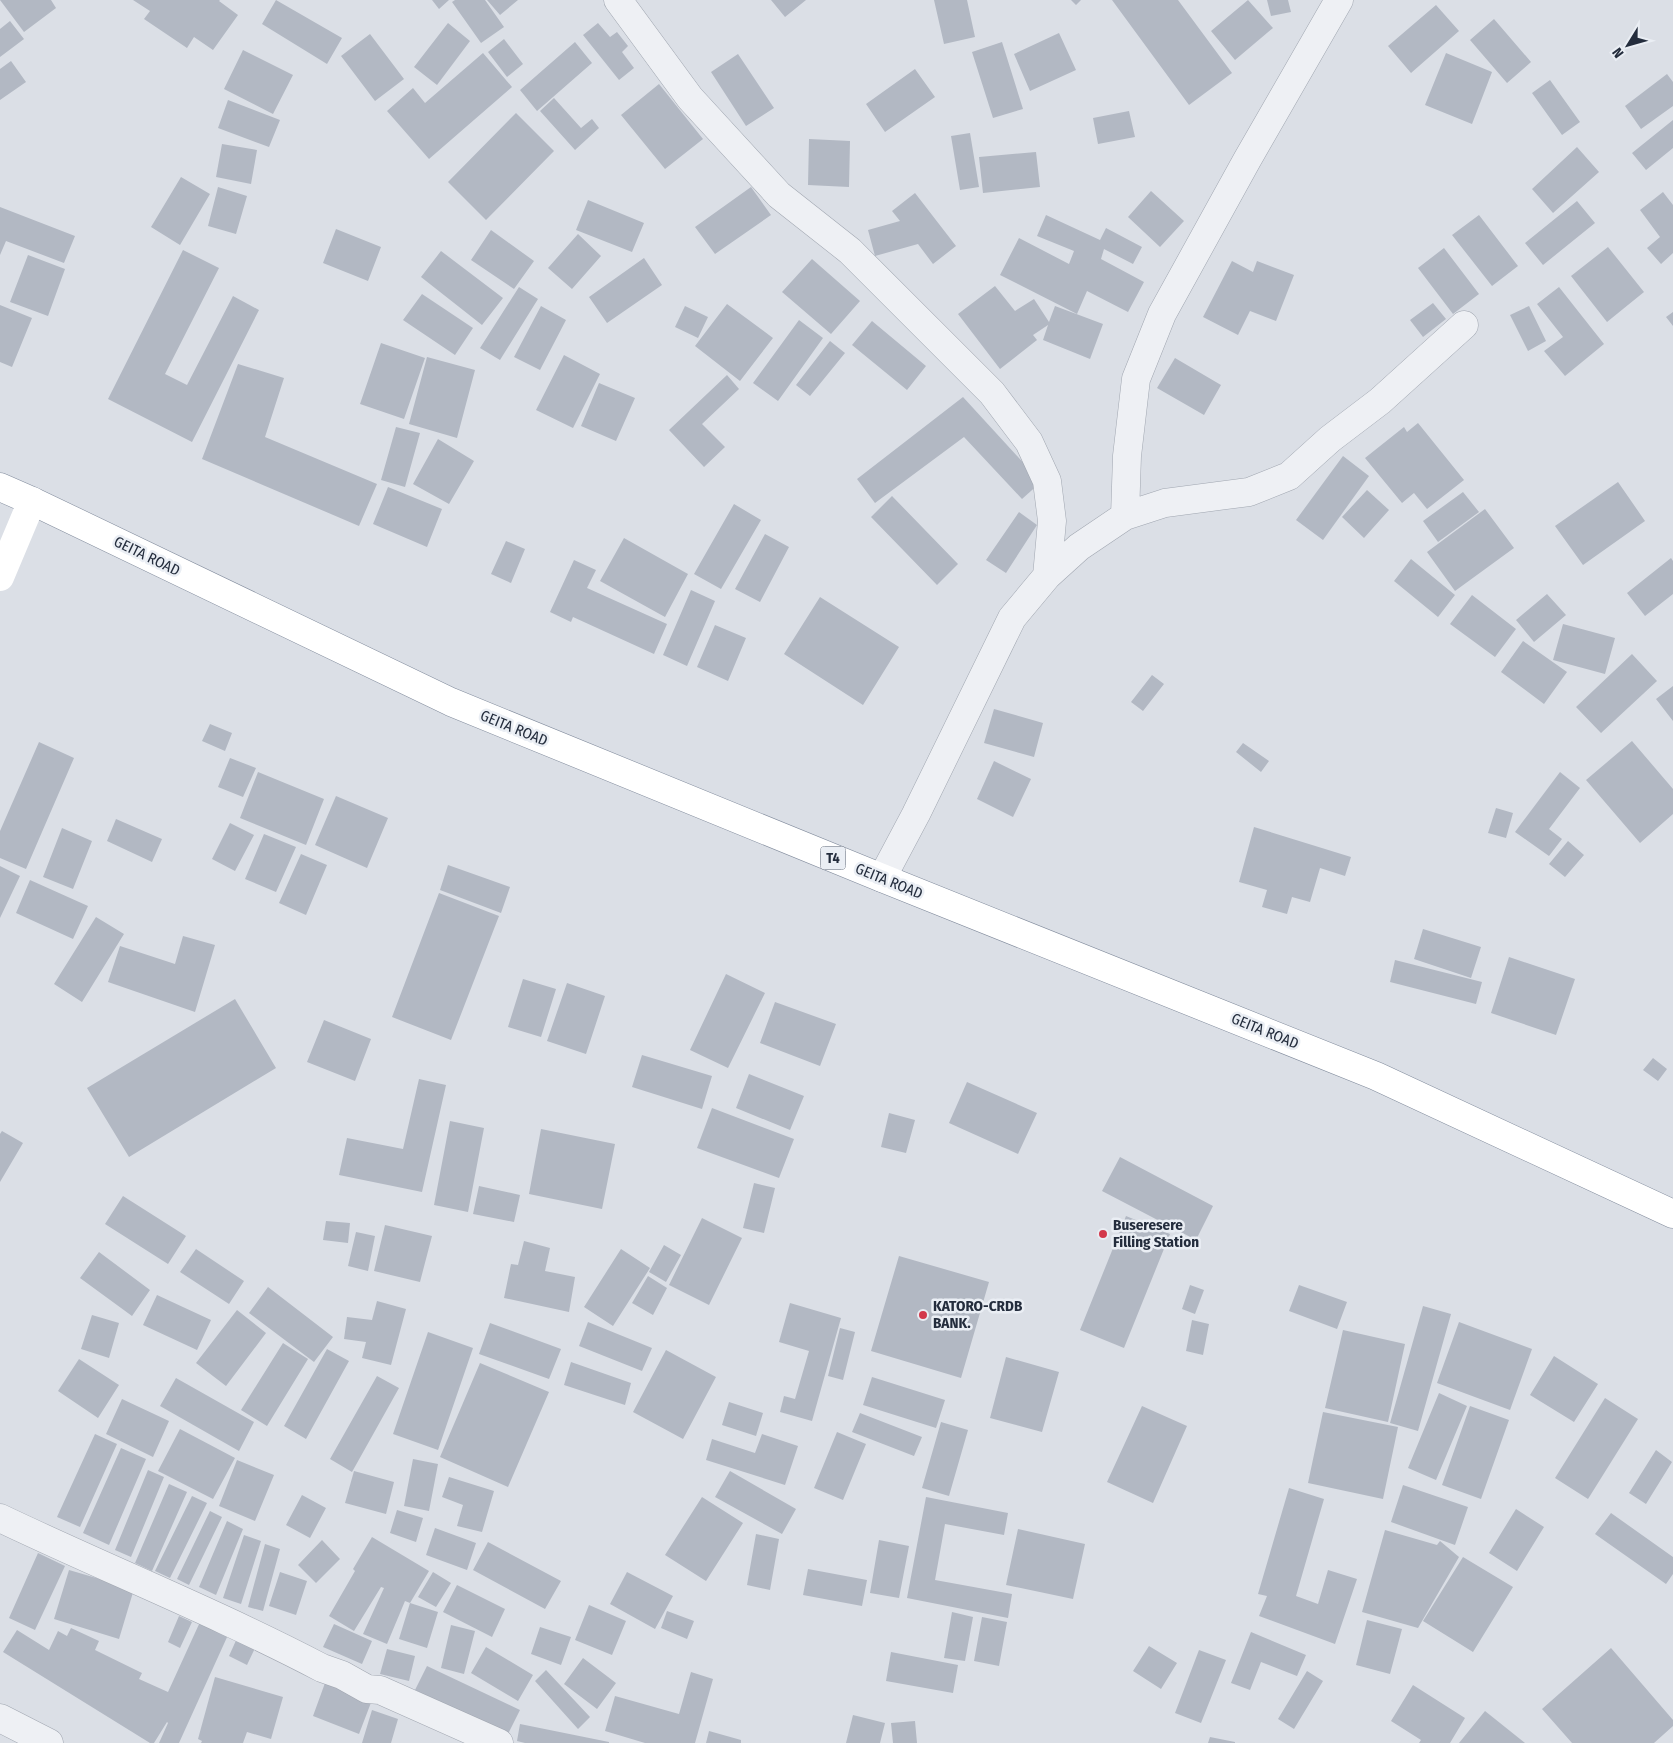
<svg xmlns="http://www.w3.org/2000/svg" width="1673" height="1743" font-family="'Fira Sans Condensed',sans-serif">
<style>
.building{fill:#b2b8c3}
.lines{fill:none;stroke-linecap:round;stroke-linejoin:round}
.street-casing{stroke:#a0a6b0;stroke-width:29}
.highway-casing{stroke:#828c9d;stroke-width:29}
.street{stroke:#eef0f4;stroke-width:28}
.secondary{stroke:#fff;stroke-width:28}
.highway{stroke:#fff;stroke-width:28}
.poi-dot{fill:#d3384b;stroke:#eaeef4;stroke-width:2}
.labels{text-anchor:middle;stroke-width:5;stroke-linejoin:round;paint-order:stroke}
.shield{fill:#eaeef4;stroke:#5f6774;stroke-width:1}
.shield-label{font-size:14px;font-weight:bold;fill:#242d3d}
.street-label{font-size:15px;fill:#242d3d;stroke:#eaeef4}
.poi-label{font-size:15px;font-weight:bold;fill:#242d3d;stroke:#eaeef4;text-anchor:start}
</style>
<rect width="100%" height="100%" fill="#dbdfe6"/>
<!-- building -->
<path class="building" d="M0 0H51L56 8 24 32Z
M133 0H220L219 1 238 15 213 50 194 37 187 48 144 19 150 11Z
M276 0 342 38 327 64 262 24Z
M432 0H449L439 9Z
M455 0H485L504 27 481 43 452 2Z
M487 0H518L500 15Z
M771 0H806L785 17Z
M934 0H967L975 37 944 44Z
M1071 0H1081L1076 5Z
M1112 0H1178L1232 73 1189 105Z
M1248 0 1273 28 1235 60 1211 31Z
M1267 0H1288L1291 12 1271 16Z
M1436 5 1459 31 1411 73 1388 46Z
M1494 19 1531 62 1507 83 1470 40Z
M10 21 24 39 0 57V29Z
M448 23 470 41 437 85 414 67Z
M598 23 610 37 617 32 628 46 622 52 634 68 619 80 583 35Z
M1059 33 1076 70 1030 91 1014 54Z
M370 34 404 79 375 101 341 56Z
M504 39 523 64 507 77 488 52Z
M575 42 592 63 537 111 520 90Z
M1002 42 1023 109 993 118 972 52Z
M243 50 293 75 273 114 224 89Z
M483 53 512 87 429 159 387 111 413 88 425 103Z
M1446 53 1492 72 1472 124 1425 105Z
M738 54 774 108 746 126 711 72Z
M11 61 26 82 0 100V69Z
M915 69 935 97 885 132 866 104Z
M1667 74 1673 82V106L1641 129 1625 106Z
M1550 80 1580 122 1562 135 1532 93Z
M659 84 703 139 665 169 621 115Z
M554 98 581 128 592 119 599 128 575 150 540 111Z
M228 100 280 120 269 147 218 128Z
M1129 111 1135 137 1098 144 1093 118Z
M516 113 554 151 486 220 448 182Z
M1673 120V148L1646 170 1632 153Z
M970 133 979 187 960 190 951 136Z
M809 139 850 141 849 187 808 185Z
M222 144 257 150 251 184 216 177Z
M1577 147 1599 172 1553 213 1532 189Z
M1036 152 1040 187 983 193 979 157Z
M181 177 210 194 180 245 151 227Z
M218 187 247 196 236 234 208 226Z
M751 187 771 215 715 254 695 227Z
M1151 191 1184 221 1160 247 1128 217Z
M1663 192 1673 205V253L1661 264 1647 248 1660 237 1640 210Z
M915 193 956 246 933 264 918 244 875 256 868 230 900 221 892 211Z
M588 200 644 223 632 252 576 230Z
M1577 201 1595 223 1543 265 1525 243Z
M0 207 75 236 64 263 6 241 0 255Z
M1046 215 1100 240 1106 228 1142 247 1133 264 1104 249 1101 259 1144 282 1128 312 1087 291 1077 314 1000 275 1019 238 1069 264 1074 251 1037 236Z
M1479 215 1518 266 1492 286 1452 235Z
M336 229 381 247 368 281 323 263Z
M491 230 534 261 514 289 471 260Z
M578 234 601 256 572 289 548 268Z
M1608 247 1644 292 1607 322 1571 276Z
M1444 248 1479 294 1453 314 1418 268Z
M183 250 219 268 165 374 187 385 233 296 259 310 192 442 108 399Z
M441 251 503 298 482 325 421 277Z
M28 255 65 269 48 316 10 302Z
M644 258 662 285 607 323 589 297Z
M812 259 860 301 831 334 782 292Z
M1232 261 1253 272 1257 261 1294 275 1276 321 1250 311 1238 335 1203 317Z
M995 286 1015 311 1034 299 1049 322 1055 306 1103 324 1090 359 1043 340 1048 325 1033 335 1037 340 1000 369 958 314Z
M519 287 538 299 500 360 480 348Z
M1559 287 1604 344 1565 376 1544 351 1563 337 1537 304Z
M422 294 473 328 455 355 403 320Z
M1433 303 1446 319 1423 337 1410 320Z
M727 304 773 338 740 381 695 346Z
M0 305 32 318 12 367 0 362Z
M541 306 566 320 540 370 514 357Z
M685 306 708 317 698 338 675 327Z
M1529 306 1546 341 1528 351 1510 315Z
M1673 312V326L1666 317Z
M799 320 823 338 778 401 753 383Z
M872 321 926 366 907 390 852 345Z
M830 341 845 353 810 396 796 385Z
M381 343 425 358 404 419 360 404Z
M564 355 600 374 573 428 536 410Z
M427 357 475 370 457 438 409 424Z
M1175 358 1221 385 1204 415 1157 388Z
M238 364 284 378 265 437 377 484 359 526 202 459Z
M727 375 739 389 702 424 725 447 704 467 669 430Z
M599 383 635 398 616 441 581 426Z
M963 397 1041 482 1022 499 964 437 875 503 857 479Z
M1418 423 1464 480 1427 509 1414 493 1402 503 1365 458 1404 427 1407 432Z
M396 427 420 433 405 487 381 480Z
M438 439 474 461 449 504 413 484Z
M1343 456 1369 476 1323 540 1296 520Z
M1618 482 1645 521 1583 565 1555 526Z
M388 487 442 509 427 547 373 524Z
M1367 490 1389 510 1364 538 1342 517Z
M1463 492 1479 512 1438 542 1423 521Z
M892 496 958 564 937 585 871 517Z
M734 504 761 520 721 589 694 574Z
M1485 509 1514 548 1455 591 1427 552Z
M1019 512 1037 525 1006 573 986 560Z
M765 534 789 547 760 602 735 589Z
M624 538 688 574 665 617 600 581Z
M506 541 525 549 511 583 491 574Z
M1671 558 1673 561V594L1645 616 1627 593Z
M1411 559 1455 595 1438 617 1394 581Z
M574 560 596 570 587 588 667 624 654 654 573 617 571 622 550 612Z
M691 590 715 601 687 666 663 655Z
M1547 594 1566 615 1534 642 1516 620Z
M1472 595 1516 629 1495 657 1450 624Z
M820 597 899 647 863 705 784 654Z
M1563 624 1615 638 1605 674 1553 660Z
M715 625 746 638 728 681 697 667Z
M1523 641 1567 672 1544 704 1501 672Z
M1632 654 1657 681 1601 733 1576 707Z
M1152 675 1164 684 1143 711 1131 702Z
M1673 686V721L1656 699Z
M994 709 1043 723 1034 757 984 743Z
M210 724 232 733 225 751 202 741Z
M1632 741 1673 789V814L1640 843 1586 780Z
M39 742 74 758 26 869 0 858V831Z
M1243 743 1269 761 1261 772 1236 752Z
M230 758 256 768 243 797 218 787Z
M994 761 1031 779 1013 817 977 799Z
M258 772 324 799 306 845 240 818Z
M1560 772 1580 788 1549 829 1562 839 1549 856 1515 832Z
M336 796 388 818 367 868 315 845Z
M1496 808 1513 813 1506 838 1488 833Z
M116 819 162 839 152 862 107 841Z
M230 823 254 835 235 871 212 859Z
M1254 827 1351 857 1345 876 1320 868 1310 902 1292 897 1287 914 1262 907 1267 890 1239 882Z
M62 828 92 841 73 889 43 877Z
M264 834 296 847 276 892 245 879Z
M1568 841 1584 855 1565 877 1549 864Z
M301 854 327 865 306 915 279 903Z
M448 865 510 887 501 913 440 890Z
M0 866 20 876 0 918Z
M30 880 88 906 73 939 16 913Z
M439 893 499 916 451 1040 392 1017Z
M96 917 124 934 82 1002 54 984Z
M1423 929 1481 947 1471 978 1414 959Z
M183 936 215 945 195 1012 108 982 120 946 175 964Z
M1509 957 1575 979 1556 1035 1491 1013Z
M1395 960 1482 982 1476 1004 1390 982Z
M726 974 765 993 728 1068 690 1050Z
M523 979 556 989 541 1037 508 1027Z
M567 983 605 996 586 1054 547 1041Z
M235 999 276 1068 129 1157 87 1088Z
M775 1002 836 1024 820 1066 760 1043Z
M324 1020 371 1039 355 1081 307 1062Z
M642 1055 712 1076 702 1109 632 1087Z
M1653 1058 1667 1069 1658 1081 1643 1070Z
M749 1074 804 1096 790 1130 736 1108Z
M419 1079 446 1085 422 1192 339 1175 347 1138 403 1149Z
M967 1082 1037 1113 1018 1154 949 1123Z
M712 1108 794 1139 779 1178 697 1148Z
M889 1113 915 1120 906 1153 881 1147Z
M450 1121 484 1128 468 1212 434 1205Z
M541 1129 615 1144 602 1209 529 1194Z
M2 1131 23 1143 0 1182V1134Z
M1120 1157 1213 1206 1196 1240 1102 1191Z
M754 1183 775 1188 764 1233 743 1228Z
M479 1186 520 1195 514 1222 473 1214Z
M123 1196 186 1236 168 1264 105 1224Z
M1126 1216 1170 1234 1124 1348 1080 1330Z
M702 1218 742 1238 709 1305 669 1285Z
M326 1221 350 1223 348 1243 323 1240Z
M385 1225 432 1236 420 1282 374 1271Z
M356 1232 375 1236 368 1271 348 1266Z
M524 1241 550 1248 545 1271 575 1277 569 1312 504 1298 511 1264 518 1265Z
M664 1245 681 1255 666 1282 649 1272Z
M196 1249 244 1281 229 1304 180 1272Z
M621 1249 650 1268 613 1326 584 1307Z
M99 1252 150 1290 132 1316 80 1278Z
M899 1256 989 1282 961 1378 871 1351Z
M648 1276 667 1288 653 1315 632 1303Z
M1190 1285 1204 1290 1195 1314 1182 1309Z
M1299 1285 1347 1302 1337 1329 1289 1311Z
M268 1287 333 1337 314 1362 249 1313Z
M157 1295 211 1320 197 1350 143 1325Z
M377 1301 406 1309 391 1365 362 1358 366 1342 344 1339 347 1317 372 1320Z
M790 1303 841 1318 812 1421 780 1412 784 1396 795 1399 809 1351 779 1342Z
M1423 1306 1451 1314 1418 1431 1390 1423Z
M237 1310 266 1333 226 1386 196 1363Z
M92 1315 119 1323 109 1358 81 1349Z
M1192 1320 1209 1324 1203 1355 1186 1351Z
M588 1322 652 1348 642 1371 579 1346Z
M1459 1322 1532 1349 1510 1410 1437 1383Z
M490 1323 561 1349 549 1379 479 1354Z
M840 1328 855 1332 843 1380 828 1376Z
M1343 1330 1405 1344 1388 1422 1325 1408Z
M428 1332 473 1348 438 1450 393 1434Z
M283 1343 308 1359 267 1426 241 1410Z
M327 1349 349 1361 306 1439 284 1426Z
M666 1350 716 1377 683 1439 633 1412Z
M1554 1356 1598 1384 1574 1422 1530 1395Z
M1006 1357 1059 1372 1042 1432 990 1418Z
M79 1359 119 1385 98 1418 58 1391Z
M571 1362 631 1383 625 1405 564 1385Z
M480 1363 549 1392 508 1487 440 1457Z
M377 1376 399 1388 352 1472 330 1459Z
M872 1377 945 1400 936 1428 863 1405Z
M176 1378 254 1422 239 1451 160 1406Z
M1439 1393 1467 1406 1436 1480 1408 1468Z
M1605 1398 1638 1419 1588 1499 1555 1478Z
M122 1399 169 1421 153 1457 106 1434Z
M729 1402 763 1413 756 1436 722 1425Z
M1142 1406 1187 1426 1153 1503 1107 1482Z
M1470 1406 1509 1420 1481 1499 1442 1485Z
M1323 1412 1398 1427 1383 1499 1308 1483Z
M860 1413 922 1437 914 1456 852 1432Z
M941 1422 968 1430 949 1496 922 1488Z
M180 1429 235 1458 213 1499 158 1471Z
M837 1432 866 1444 843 1500 814 1488Z
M95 1434 117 1444 80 1527 57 1517Z
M762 1434 798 1446 785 1485 706 1460 712 1439 755 1453Z
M121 1448 146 1459 109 1545 83 1533Z
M1656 1450 1672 1462 1646 1504 1629 1493Z
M413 1459 438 1464 429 1511 404 1506Z
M237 1460 274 1475 255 1521 219 1506Z
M148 1470 164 1477 131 1557 115 1550Z
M354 1471 394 1482 386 1514 345 1503Z
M730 1471 796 1509 782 1534 715 1497Z
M449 1477 494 1491 482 1532 457 1526 463 1505 442 1497Z
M169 1484 187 1492 152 1571 135 1563Z
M1403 1485 1468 1507 1455 1545 1391 1522Z
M1289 1488 1324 1499 1296 1596 1318 1604 1328 1570 1357 1579 1335 1644 1259 1616 1267 1596 1258 1594Z
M302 1495 326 1508 310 1538 286 1525Z
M192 1496 207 1503 170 1578 155 1571Z
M702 1497 743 1523 706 1581 665 1555Z
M926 1497 1008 1513 1004 1535 945 1524 935 1580 1012 1594 1008 1618 907 1598Z
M1516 1509 1544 1527 1517 1571 1489 1553Z
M397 1510 423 1518 416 1542 390 1533Z
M210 1511 222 1517 189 1585 177 1579Z
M1611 1513 1673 1557V1574L1666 1584 1595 1534Z
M227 1521 243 1529 216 1595 199 1587Z
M435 1528 476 1543 467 1570 426 1555Z
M1018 1529 1085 1544 1073 1599 1006 1585Z
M1385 1530 1437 1545 1440 1541 1459 1557 1418 1628 1362 1612Z
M756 1534 779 1539 770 1590 747 1585Z
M244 1535 261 1541 241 1604 223 1598Z
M372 1537 429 1571 410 1603 405 1601 387 1644 363 1634 384 1588 381 1587 354 1631 329 1616 355 1571 353 1569Z
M322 1540 340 1559 316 1583 298 1565Z
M879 1540 909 1546 899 1598 870 1593Z
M488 1542 561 1581 545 1609 473 1570Z
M265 1544 280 1549 263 1611 248 1607Z
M38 1553 65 1566 35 1630 9 1618Z
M1463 1557 1513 1587 1473 1652 1423 1621Z
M808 1569 867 1580 862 1606 803 1595Z
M69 1570 134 1589 119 1639 54 1619Z
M280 1572 307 1581 296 1615 269 1606Z
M433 1572 451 1583 436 1607 418 1597Z
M627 1572 673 1596 655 1629 610 1604Z
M457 1585 505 1609 492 1637 443 1612Z
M410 1603 438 1612 427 1648 399 1639Z
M589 1605 626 1621 612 1655 575 1640Z
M667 1611 694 1621 687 1639 661 1628Z
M952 1612 973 1617 965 1661 944 1658Z
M179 1616 192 1622 180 1648 168 1642Z
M982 1617 1007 1622 999 1666 974 1661Z
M1367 1620 1402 1629 1390 1674 1356 1665Z
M200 1622 228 1635 179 1743H159L168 1723 167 1722 154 1743H150L3 1652 17 1630 49 1650 58 1631 67 1636 71 1628 99 1641 95 1650 142 1673 139 1679 168 1692Z
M334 1624 372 1641 362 1664 323 1647Z
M451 1625 475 1631 464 1674 441 1668Z
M540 1627 571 1637 561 1665 531 1654Z
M1251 1632 1306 1655 1297 1676 1261 1662 1250 1690 1231 1683Z
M238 1636 257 1644 247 1665 229 1656Z
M1149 1646 1177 1663 1161 1689 1133 1671Z
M486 1647 533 1675 518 1701 471 1673Z
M1611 1648 1673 1720V1726L1654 1743H1572L1542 1709Z
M387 1649 415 1656 409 1681 380 1674Z
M1199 1650 1226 1660 1201 1723 1175 1713Z
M891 1652 958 1665 953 1693 886 1681Z
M583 1658 616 1683 597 1709 564 1684Z
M427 1666 520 1710 508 1734 415 1690Z
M546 1670 590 1717 578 1729 535 1681Z
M1307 1671 1323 1681 1294 1729 1278 1719Z
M691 1672 713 1679 695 1743H645L605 1731 615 1696 679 1714Z
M215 1677 283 1697 271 1739 247 1732 243 1743H201L202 1741 198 1739Z
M325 1683 372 1700 359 1734 313 1716Z
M1413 1685 1465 1718 1450 1743H1419L1421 1740 1391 1721Z
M372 1710 398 1719 391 1743H362Z
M1485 1711 1525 1743H1459Z
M853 1715 885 1723 880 1743H846Z
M915 1721 917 1743H893L891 1723Z
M520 1724 609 1742V1743H525L517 1741Z
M709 1731 741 1740V1743H706Z
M1210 1737 1235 1742V1743H1208Z"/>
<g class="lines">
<defs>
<path id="street" d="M618 0 690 98 779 195 850 251 992 393 1029 442 1047 481 1052 521 1047 576
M1125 516 1127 456 1136 379 1162 314 1247 160 1339 0
M882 878 916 814 1012 618 1047 576 1079 547 1125 516 1165 503 1249 492 1289 476 1330 439 1380 401 1464 325
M0 1518C107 1569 217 1613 322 1668L342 1675 367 1689 380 1690 499 1743
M0 1718 49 1743"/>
<path id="highway" d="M0 487 32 501 451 702 882 878 1376 1076 1673 1214"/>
</defs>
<!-- street casing -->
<use href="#street" class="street-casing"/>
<!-- highway casing -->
<use href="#highway" class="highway-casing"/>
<!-- street -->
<use href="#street" class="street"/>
<!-- secondary -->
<path class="secondary" d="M0 577 32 501"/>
<!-- highway -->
<use href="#highway" class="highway"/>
</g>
<!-- markers -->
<g class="poi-dot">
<circle cx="1103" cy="1234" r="5"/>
<circle cx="923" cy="1315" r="5"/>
</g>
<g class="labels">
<!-- shield labels -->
<rect class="shield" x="820.5" y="846.5" width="25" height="23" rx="4"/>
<g class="shield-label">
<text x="833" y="863">T4</text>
</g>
<!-- street labels -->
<g class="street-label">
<text transform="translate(147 556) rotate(26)" y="5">GEITA ROAD</text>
<text transform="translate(514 728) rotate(22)" y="5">GEITA ROAD</text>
<text transform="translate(889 881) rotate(22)" y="5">GEITA ROAD</text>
<text transform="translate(1265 1031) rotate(22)" y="5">GEITA ROAD</text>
</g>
<!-- poi labels -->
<g class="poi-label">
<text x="1113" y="1230">Buseresere<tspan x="1113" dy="17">Filling Station</tspan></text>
<text x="933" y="1311">KATORO-CRDB<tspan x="933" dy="17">BANK.</tspan></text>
</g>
</g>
<!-- north arrow -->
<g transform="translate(1628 45) rotate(233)" stroke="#eaeef4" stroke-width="4" paint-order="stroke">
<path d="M0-4L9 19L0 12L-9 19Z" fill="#242d3d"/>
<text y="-8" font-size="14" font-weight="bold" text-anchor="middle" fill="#242d3d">N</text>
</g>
</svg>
